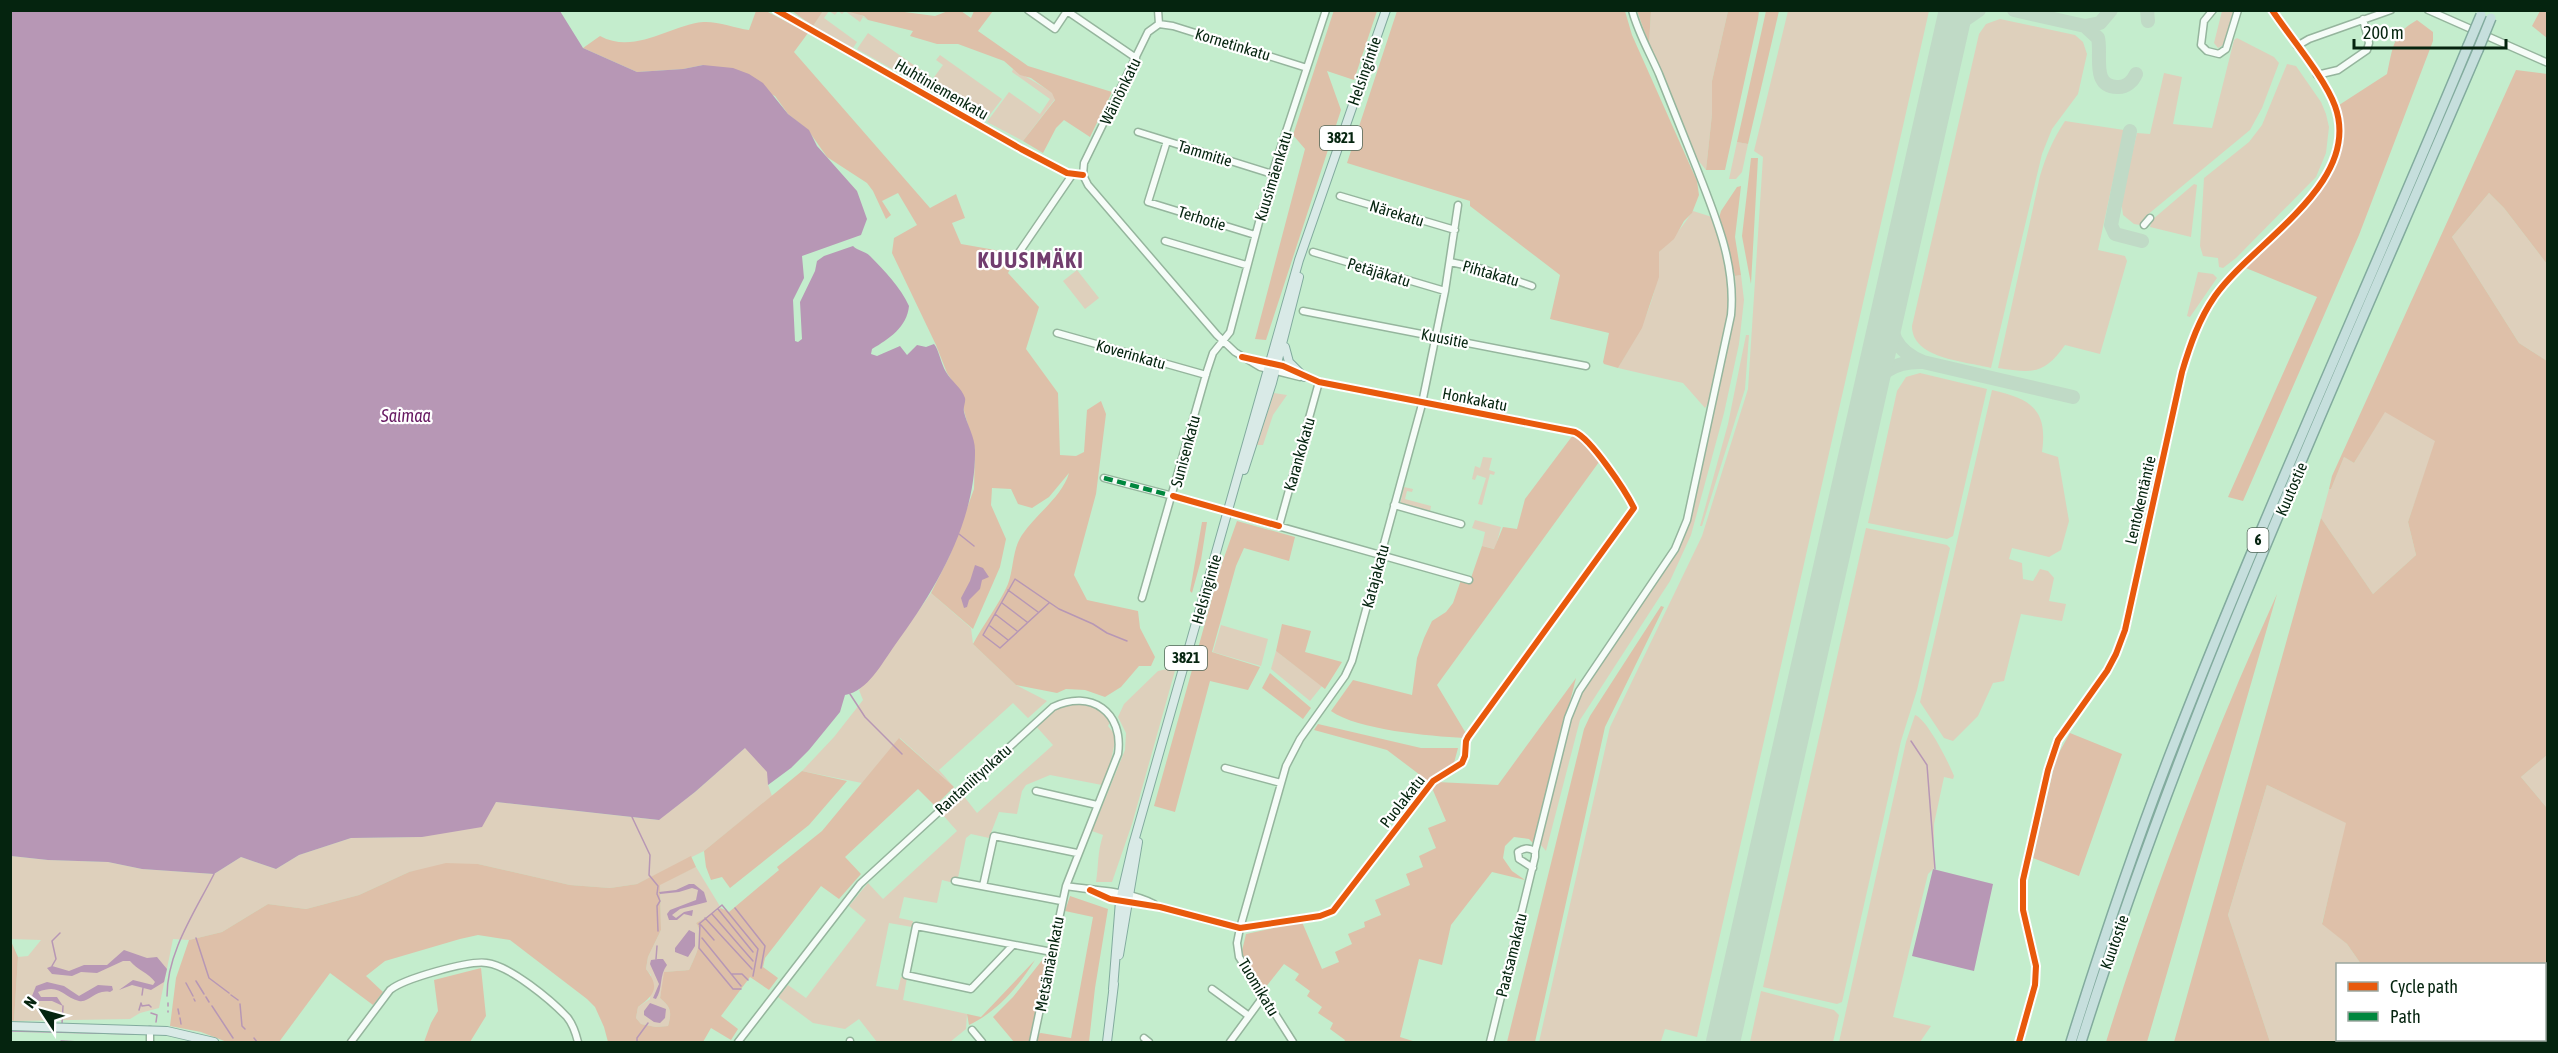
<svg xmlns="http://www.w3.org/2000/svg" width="2558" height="1053" font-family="'Asap Condensed',sans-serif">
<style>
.green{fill:#ded0bc}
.forest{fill:#dec0a9}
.water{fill:#b797b5}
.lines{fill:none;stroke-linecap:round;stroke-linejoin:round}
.stream{stroke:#b797b5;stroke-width:1.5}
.taxiway{stroke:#c0dac6;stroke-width:14}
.runway{stroke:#c0dac6;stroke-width:34}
.minor-casing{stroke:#95b59d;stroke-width:9}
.major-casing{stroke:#82ab9e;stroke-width:10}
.highway-casing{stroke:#82ab9e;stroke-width:12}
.minor{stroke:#f6fcf8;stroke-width:6}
.major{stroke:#d9eae7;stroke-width:8}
.highway{stroke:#c6dfdd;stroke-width:9}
.highway-bridge-casing{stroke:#82ab9e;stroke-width:12;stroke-linecap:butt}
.highway-bridge{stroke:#c6dfdd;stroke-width:9}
.quiet{stroke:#00873e;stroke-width:4.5;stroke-dasharray:9 4.5;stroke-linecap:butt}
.cycleway-casing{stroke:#fff;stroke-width:10}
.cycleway{stroke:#e8590c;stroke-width:6}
.labels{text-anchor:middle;stroke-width:4.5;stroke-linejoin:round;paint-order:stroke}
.shield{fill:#fff;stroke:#506657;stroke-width:1.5}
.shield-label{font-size:15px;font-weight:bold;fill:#05240f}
.street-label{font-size:16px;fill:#05240f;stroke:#fff}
.water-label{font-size:18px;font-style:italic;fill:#671a62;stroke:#fff}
.district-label{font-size:22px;font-weight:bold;letter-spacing:1.5px;fill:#723d6e;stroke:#fff}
</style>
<rect width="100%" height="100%" fill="#c4edcd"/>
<!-- green -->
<path class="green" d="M823 11C838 11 856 9 868 20L863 17 860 22 845 11 842 14 838 11 835 15 829 11 824 18 857 42 853 48 813 26Z
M1651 11H1728L1712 81V114L1706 170 1697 159 1649 44Z
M1788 11H1929L1697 1037 1665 1029 1661 1041 1539 1042 1610 727 1702 536 1748 389 1763 157 1754 151Z
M2222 11H2235L2225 44 2218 48 2214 43Z
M2000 19 2075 35 2083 42 2087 54 2078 94 2052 129 2042 154 1991 368C1965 361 1912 359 1912 326L1979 34 1986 24Z
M868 33 931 77 922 86 857 49Z
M2237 38 2274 57 2279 63 2262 108 2250 130 2146 216 2140 225 2134 224 2123 215 2121 200 2137 133 2150 134 2164 73 2182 77 2173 124 2212 128 2234 40Z
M940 55 1002 99 985 121 926 88 943 65 936 60Z
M2287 64 2296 66 2321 102 2326 114 2329 127 2326 153 2316 177 2236 258 2223 268 2219 267 2218 258 2203 256 2200 246 2204 178 2249 142 2262 125Z
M1013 69 1053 93 1055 99 1023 141 987 122 1009 92 1040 114 1050 99 1012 72Z
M2065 121 2124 130 2098 250 2125 256 2127 261 2100 354 2065 345C2044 375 2032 373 1998 368L2040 176C2046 156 2053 139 2065 121Z
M1737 142 1748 144 1742 172 1736 179H1729Z
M2194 184 2197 185 2191 237 2150 227 2152 220Z
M2489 193 2504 208 2547 264V361L2519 343 2452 237Z
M1693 211 1712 217 1728 269 1729 308 1712 398 1705 408 1683 383 1618 368C1641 329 1659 299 1659 252 1673 240 1683 225 1693 211Z
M1077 270 1099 298 1085 309 1063 281Z
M2198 272 2213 274 2217 278 2190 317 2187 316Z
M1741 275 1744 300 1739 344 1724 413 1691 535 1670 581 1580 720 1546 851 1540 844 1570 715 1584 685 1679 550 1692 514 1731 334 1736 296 1735 276Z
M1746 335H1749L1745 389 1702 526H1700L1728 424Z
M1920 373 1987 389 1953 536 1947 539 1868 523 1897 391 1906 377Z
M1992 390C2031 399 2048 409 2042 452L2058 457 2069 521 2061 550 2049 557 2012 548 2009 559 2022 563 2023 579 2033 581 2040 569 2048 571 2054 578 2049 601 2066 604 2062 621 2021 614 2004 681 1993 683 1978 716 1953 741 1944 738 1920 702Z
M1274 393 1287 395 1273 415 1263 445H1257Z
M2385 411 2436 441 2408 522 2416 555 2373 594 2321 518 2329 489H2331L2344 457 2354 463Z
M1483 457 1492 458 1489 470 1495 472 1494 475 1490 474 1482 505 1478 504 1486 478 1477 475 1475 480 1472 479 1475 466 1480 468Z
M1404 487 1413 489 1412 492 1407 491 1405 499 1431 506 1430 512 1400 504Z
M1475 520 1501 527 1495 549 1482 546 1485 532 1472 528Z
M1866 528 1947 545 1950 548 1917 690 1901 741 1842 1002 1837 1004 1763 987Z
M931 593 971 628 973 644 1016 685 1047 701 1028 718 1013 703 939 770 954 787 900 738 862 783 802 771 834 737 863 700 859 690 900 637Z
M1221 625 1268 639 1261 666 1213 652Z
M1276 651 1322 686 1310 701 1271 669Z
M1176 667 1132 824 1112 882H1096C1099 863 1097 854 1103 835L1092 831 1125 750 1126 733 1118 717 1124 704 1158 671Z
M1087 701 1112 718 1108 726 1116 736 1110 766 1102 785 1050 775 1026 785 1022 791 1017 814 999 812 989 838 971 834 966 838 958 878 955 877 954 883 942 880 937 903 904 897 899 918 913 921 912 927 889 923 876 986 898 990 901 977 907 978 903 1000 967 1014 966 1029 950 1042H877L859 1019 845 1029 813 1023 778 997 788 985 806 998 866 920 849 906 868 883 883 899 957 831 942 814 963 795 977 813 1053 745 1034 724 1053 707Z
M1915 715C1927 719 1949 763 1954 776L1953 779 1944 777 1934 824V868L1928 874 1893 1017 1931 1026 1920 1042H1839L1906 742Z
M746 747 768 772V785L772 796 704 851 637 884 610 888 570 885 478 864 409 872 359 895 306 909 268 904 222 932 189 940 173 939 159 1008 140 1013 130 1019 14 1021 18 957 28 956 41 940 11 939 10 856 48 860 108 862 142 869 214 874 241 857 276 869 299 855 351 838 422 837 496 802 658 820 695 792Z
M2547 755V808L2521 777Z
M2267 785 2347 823 2322 923 2347 944 2361 964H2338V1040H2379V1042H2270L2228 915Z
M696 867 721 908 696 923C706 937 695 956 689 970L665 972 660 998C671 1007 672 1012 668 1026L656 1027 641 1024 636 1018 638 1007 650 999 651 975 646 969 648 957 661 930 660 884Z
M1761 991 1834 1010 1839 1015 1833 1042H1750Z"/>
<!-- forest -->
<path class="forest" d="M1334 10 1377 11 1354 80 1327 71 1341 110 1266 340 1255 339 1305 149 1293 135Z
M756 11H766L808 33 794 52 930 208 956 194 965 218 952 223 961 244 1018 254 1008 273 1039 307 1026 349 1058 393 1060 455 1076 456 1084 452 1087 410 1101 401 1106 414 1096 494 1074 575 1087 600 1138 611 1140 628 1155 657 1151 666H1139L1121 687 1105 697 1085 690 1066 689 1057 693 1016 685 973 644C983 625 1000 603 1008 584 1014 568 1012 550 1022 535 1036 514 1062 497 1069 473L1049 497 1032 508 1018 504 1011 489 992 488 991 505 1006 539 1000 567 973 629 931 593 950 555 974 489 975 450 964 411V398L947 373 936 345 892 253 894 238 917 225 898 193 882 201 891 215 886 219 873 191 867 183 827 157 808 130 788 114 775 96 703 65 683 69 637 72 583 48 600 36C635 55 670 25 703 22 717 21 735 28 749 30Z
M792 11H823L813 26Z
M846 11H897L935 16 948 11H961L971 18 974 11H993L978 31 1028 66 1112 92 1090 137 1064 120 1056 128 1043 153 1023 141 1055 100 1052 93 1031 78 1020 75 1004 61 958 44H937L910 36 913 31 868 20 864 16Z
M1397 11H1625L1632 35 1697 181 1699 195 1692 213 1684 221 1674 239 1659 252V277L1642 328 1618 368 1604 364 1603 362 1609 333 1550 319 1560 275 1470 206V201L1347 163Z
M1637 11H1651L1649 44Z
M1728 11H1759L1758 19 1725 170H1706L1712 114V81Z
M1766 11H1779L1748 144 1737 142Z
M2540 11H2547V38L2532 26Z
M2417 20 2433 32V41L2359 235 2243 501 2228 497 2317 297 2241 266 2310 198 2338 152 2336 107 2387 74C2393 48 2392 34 2417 20Z
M2516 70 2547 74V264L2504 208 2489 193 2452 237 2519 343 2547 361V755L2521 777 2547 808V1042H2379V1040H2544V964H2361L2347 944 2322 924 2346 823 2267 785 2228 915 2270 1042H2174L2321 518 2373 594 2416 555 2408 522 2435 441 2385 412 2354 463 2344 457 2331 489H2329L2332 476Z
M1751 158H1758L1751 284 1742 236Z
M1741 186 1735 237 1741 275 1735 276 1719 218 1721 211 1737 187Z
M1573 435 1580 438 1599 462 1437 685 1467 735 1464 738C1429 736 1358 730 1331 711L1353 680 1412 695 1417 658 1424 638 1432 621 1446 612 1453 603 1461 580 1471 578 1482 546 1494 549 1503 527 1517 529 1525 499Z
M1237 521 1295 537 1289 561 1244 548 1236 566 1212 652 1260 667 1248 690 1210 681 1175 812 1154 806 1221 566Z
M1202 522H1207L1201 560 1192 593 1190 591Z
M2277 594 2147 1042H2106C2153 890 2211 740 2277 594Z
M1661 606 1664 607 1605 727 1535 1042H1507L1584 729 1590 716Z
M1282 624 1311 631 1305 652 1342 662 1325 689 1276 651Z
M1270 673 1311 708 1303 719 1262 688Z
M1576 678 1534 844 1529 839 1514 837 1505 846 1503 858 1512 871 1525 880 1492 872 1451 925 1442 965 1419 959 1400 1037 1416 1042H1344L1345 1040 1330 1029 1333 1023 1318 1013 1322 1007 1307 996 1310 991 1295 980 1299 974 1284 964 1261 993 1241 955 1246 934 1302 922 1322 969 1339 962 1335 952 1352 944 1348 934 1365 927 1364 922 1381 915 1375 900 1410 885 1406 874 1423 867 1419 856 1436 848 1428 828 1446 821 1432 788 1437 782 1498 785Z
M1318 724 1421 748H1458L1454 763 1428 781 1387 750 1314 730Z
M2070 733 2122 754 2079 876 2033 858 2056 758Z
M899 738 954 787 935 806 918 789 845 857 861 874 839 899 821 886 765 958 763 967 778 978 769 990 750 977 721 1016 738 1029 731 1040 711 1028 703 1042H608L604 1027 595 1007 587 999 510 940 478 935 460 939 385 961 366 976 383 992 373 1005 330 973 279 1042H227L201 1032 170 1026 176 978 189 940 222 932 268 904 306 909 359 895 409 872 446 863 478 864 570 885 610 888 637 884 691 856 696 867 660 885 661 930 648 957 646 969C660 987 655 995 638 1007L636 1018 641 1024 656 1027 668 1026C672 1012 671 1007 660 998L664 972 689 970C695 956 706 937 696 923L721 908 729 912 779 870 777 867 822 831Z
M802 771 847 781 809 825 730 888 722 877 711 880 706 867 704 851Z
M1070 896 1108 909 1095 988 1089 1042H1034L1038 1034 1041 1033 1071 1038 1093 917 1065 911Z
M10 939 18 957 14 1021 10 1020Z
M1047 954 1030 1042H1014L993 1017 1013 997Z
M1035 960C1019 986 997 1012 969 1025L967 1014 981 1017Z
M481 968 486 1016 470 1042H424L431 1023 438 1011 434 980Z"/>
<!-- water -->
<path class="water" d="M11 10 560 11 583 48 637 72 683 69 703 65 733 68 749 74 763 83 788 114 809 130 817 146 857 191 867 219 861 235 802 256 804 278 793 300 795 341 798 342 802 339 800 302 815 271 817 261 824 256 853 246C858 251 865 251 870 256 884 270 901 288 909 306 907 327 889 339 872 349L871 354 877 356 900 346 907 355 917 345 926 347 934 344C939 350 941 364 946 372 951 381 962 388 965 398 966 402 963 407 964 412 967 425 975 437 975 450 976 522 936 589 895 645 882 663 868 691 845 695L840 712 809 750 791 768 768 785 767 772 745 748 695 792 659 820 496 802 482 827 422 837 351 838 299 855 276 869 241 857 214 874 142 869 108 862 48 860 11 856Z
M975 565 983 568 989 577 982 580 980 589 969 600 967 607 964 608 961 598 970 581Z
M1933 869 1993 884 1974 971 1912 956Z
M689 884H694L704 892 707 902 680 909 672 915 676 918 684 912 693 910 692 916 684 914 677 920H669L667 914 670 910 696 900 698 890 692 888 679 892 660 894 659 892 676 890Z
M689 930 695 933V946L688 957 675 952V948Z
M124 950 147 958 157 957 167 969 164 982 151 990 132 985 119 990 133 980 153 985 155 982C149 973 137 970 130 961H123L97 973 81 972 72 976 52 974 47 968 52 966 69 971 84 965H107Z
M658 959H663L667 965C659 975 663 989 656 999L653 998 659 984 650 964 651 960Z
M47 982 64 986 79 996 98 985 112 986 113 990 110 992C95 989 90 1003 79 1001 62 997 61 983 38 992L41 997H57L63 1006 52 1001H35L32 996 36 986Z
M650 1003 666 1009 665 1018 660 1023 654 1022 644 1015V1011Z"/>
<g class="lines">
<!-- stream -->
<path class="stream" d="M959 534 974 546
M1008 590 1038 612
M1002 603 1027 622
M1049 603 1000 648 983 635 1015 579 1059 609 1093 624 1107 633 1127 641
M995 614 1017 631
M990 626 1008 640
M850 694 865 717 902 754
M1911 741 1927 765 1935 869
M632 817 650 855 649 875 658 886 657 894 660 901 657 906 658 931
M735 908 765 946 761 968
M718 909 753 952
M712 914 753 961
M705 918 752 969
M700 923 699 948 733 989H741
M699 924 722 905 758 949 753 976
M701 925 714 940
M196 938 209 978 229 993
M702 938 741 986
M656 959 657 946
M52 966 56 959 52 941 60 933
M731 974H742L748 980
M196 981 204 994
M186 983 193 996
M142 995 143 988
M231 995 238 1000
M167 996C167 952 195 912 214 874
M206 997 209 1002
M194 999 195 1001
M168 1003V1006
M240 1004 242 1026 245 1029
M212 1006 233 1038
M178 1009 179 1014
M139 1010 141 1003 142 1006 149 1005 151 1007
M168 1011V1012
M151 1013 157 1015 156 1022
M180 1018 181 1024
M62 1024 63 1006
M10 1031 134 1034
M254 1038 257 1042
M61 1041 79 1042
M637 1042V1038L648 1023"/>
<!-- taxiway -->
<path class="taxiway" d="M2014 10 2085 26 2100 23 2111 10
M2147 10 2148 21
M2085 26 2098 38C2102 54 2091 87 2117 87 2126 88 2133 81 2136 74
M1949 42 1963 21 1979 10
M2130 131 2111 225 2115 234 2142 241
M1923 362 2073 397
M1869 396C1877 371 1897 361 1923 362 1895 351 1889 333 1890 304"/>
<!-- runway -->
<path class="runway" d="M1723 1042 1956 10"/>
<defs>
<path id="minor" d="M776 10 1021 149 1067 173 1083 175
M1028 10 1055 29 1067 11 1136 58
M1158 10 1159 24
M2213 10 2204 21 2201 45 2207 51 2219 54 2226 49 2238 10
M2428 10 2548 63
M1159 24 1173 26 1307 68
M2297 46 2309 39 2391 10
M2317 75 2338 70 2367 50 2369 43 2363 19
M1138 132 1272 174 1326 10
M1167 141 1148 202 1255 235
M1083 175 1088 185 1217 335 1235 352 1260 367 1300 377
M1083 175 1084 163 1148 32 1159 24
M1340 196 1455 230
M2144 225 2150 218
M1165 241 1246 265
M1313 252 1445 291
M1018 254 1072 175
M1450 262 1483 269 1532 286
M1303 311 1586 366
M1057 333 1206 375
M1104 478 1173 496
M1394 505 1461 524
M1239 515 1469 580
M1279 526 1319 382
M1142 598 1207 371 1213 353 1230 332 1263 207
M1225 768 1281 783
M1036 791 1097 805
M1535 851 1568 718 1579 691 1675 549 1687 520 1731 315C1736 263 1715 216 1697 169 1684 137 1672 106 1659 74 1650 53 1638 33 1632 10
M955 881 1061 901
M983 886 994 836 1077 853
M1066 886C1096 891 1126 890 1154 904
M1093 891 1110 899 1160 907 1240 928 1320 916 1333 911 1433 781 1462 763 1465 756 1466 741 1468 737 1634 508C1625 490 1591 439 1575 432L1319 382 1283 366 1242 357
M1013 945 971 989 906 975 916 926 1052 952
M1212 989 1249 1016
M150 1030V1042
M972 1030 982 1042
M1144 1038 1149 1042
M850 1041V1042
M351 1042 390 990C403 979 469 960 487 963 510 966 551 1000 567 1017 573 1024 576 1034 578 1042
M738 1042 860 884 1053 707C1091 689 1124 712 1118 754L1066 886 1033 1042
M1230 1042 1263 997
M1293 1042 1239 957 1237 943 1240 928 1286 766 1300 739 1345 676 1352 661 1421 408 1445 291 1458 205
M1490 1042 1535 857V851C1529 848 1525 847 1518 852L1519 859 1533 868
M2019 1042 2035 985 2036 966 2023 910V880L2048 770 2058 740 2107 671 2116 654 2125 630 2182 372C2190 345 2199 319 2215 296 2254 241 2363 183 2335 106 2325 78 2290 37 2272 10"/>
<path id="major" d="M1285 347 1289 362 1304 377
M1244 470 1272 383 1299 277
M1119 955 1138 842
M1113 989 1120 901 1133 845 1299 260 1386 10
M10 1026 167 1031 214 1042
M1107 1042 1114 984"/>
<path id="highway" d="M2071 1042C2102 943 2135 844 2173 747 2265 511 2371 280 2468 46
M2081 1042C2188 703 2338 378 2478 50"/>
</defs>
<!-- minor casing -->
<use href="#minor" class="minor-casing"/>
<!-- major casing -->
<use href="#major" class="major-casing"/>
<!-- highway casing -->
<use href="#highway" class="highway-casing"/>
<!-- minor -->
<use href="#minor" class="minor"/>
<!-- major -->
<use href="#major" class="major"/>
<!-- highway -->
<use href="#highway" class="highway"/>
<defs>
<path id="highway-bridge" d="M2468 46 2481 15
M2478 50 2491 18"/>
</defs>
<!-- highway-bridge casing -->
<use href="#highway-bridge" class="highway-bridge-casing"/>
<!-- highway-bridge -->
<use href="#highway-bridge" class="highway-bridge"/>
<!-- quiet -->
<path class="quiet" d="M1104 478 1173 496"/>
<defs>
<path id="cycleway" d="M776 10 1021 149 1067 173 1083 175
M1173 496 1279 526
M1090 890 1110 899 1160 907 1240 928 1320 916 1333 911 1433 781 1462 763 1465 756 1466 741 1468 737 1634 508C1625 490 1591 439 1575 432L1319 382 1283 366 1242 357
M2019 1042 2035 985 2036 966 2023 910V880L2048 770 2058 740 2107 671 2116 654 2125 630 2182 372C2190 345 2199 319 2215 296 2254 241 2363 183 2335 106 2325 78 2290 37 2272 10"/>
</defs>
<!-- cycleway casing -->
<use href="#cycleway" class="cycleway-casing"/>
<!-- cycleway -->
<use href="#cycleway" class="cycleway"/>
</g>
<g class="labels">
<!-- shield labels -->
<g class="shield">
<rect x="1320" y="126" width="42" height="24" rx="4.5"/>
<rect x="2247.5" y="528" width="21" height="24" rx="4.5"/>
<rect x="1165" y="646" width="42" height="24" rx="4.5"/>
</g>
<g class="shield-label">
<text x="1341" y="143">3821</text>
<text x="2258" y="545">6</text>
<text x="1186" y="663">3821</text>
</g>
<!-- street labels -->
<g class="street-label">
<text transform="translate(1233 44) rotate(17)" y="6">Kornetinkatu</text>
<text transform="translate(1364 71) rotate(-71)" y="6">Helsingintie</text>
<text transform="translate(942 89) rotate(30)" y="6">Huhtiniemenkatu</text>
<text transform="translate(1120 91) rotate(-64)" y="6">Wäinönkatu</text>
<text transform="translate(1205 153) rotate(17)" y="6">Tammitie</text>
<text transform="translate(1273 176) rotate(-73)" y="6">Kuusimäenkatu</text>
<text transform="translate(1397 213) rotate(17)" y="6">Närekatu</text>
<text transform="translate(1202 218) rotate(17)" y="6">Terhotie</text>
<text transform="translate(1379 272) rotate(17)" y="6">Petäjäkatu</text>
<text transform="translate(1491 273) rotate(16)" y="6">Pihtakatu</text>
<text transform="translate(1445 338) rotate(11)" y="6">Kuusitie</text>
<text transform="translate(1131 354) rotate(16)" y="6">Koverinkatu</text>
<text transform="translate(1475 399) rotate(11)" y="6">Honkakatu</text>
<text transform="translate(1185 451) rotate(-75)" y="6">Sunisenkatu</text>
<text transform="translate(1299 454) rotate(-74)" y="6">Karankokatu</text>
<text transform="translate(2291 489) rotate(-67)" y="6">Kuutostie</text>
<text transform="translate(2140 500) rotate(-77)" y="6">Lentokentäntie</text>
<text transform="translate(1375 576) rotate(-75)" y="6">Katajakatu</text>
<text transform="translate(1206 589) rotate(-74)" y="6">Helsingintie</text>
<text transform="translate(973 779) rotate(-42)" y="6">Rantaniitynkatu</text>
<text transform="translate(1402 801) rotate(-52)" y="6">Puolakatu</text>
<text transform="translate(2114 942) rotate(-71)" y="6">Kuutostie</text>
<text transform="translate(1511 955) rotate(-76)" y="6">Paatsamakatu</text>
<text transform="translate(1049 964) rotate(-79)" y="6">Metsämäenkatu</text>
<text transform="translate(1259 987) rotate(59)" y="6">Tuomikatu</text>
</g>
<!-- water labels -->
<g class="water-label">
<text x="406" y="422">Saimaa</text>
</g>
<!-- district labels -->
<g class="district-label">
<text x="1031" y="268">KUUSIMÄKI</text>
</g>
</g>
<!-- border -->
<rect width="2558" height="1053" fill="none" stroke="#05240f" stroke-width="24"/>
<!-- legend -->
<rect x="2336" y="963" width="210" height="78" fill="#ffffff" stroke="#9ba79f" stroke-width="1.5"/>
<rect x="2348" y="982" width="30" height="9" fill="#e8590c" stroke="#9ba79f" stroke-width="1.5"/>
<text x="2390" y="993" font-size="18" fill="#05240f">Cycle path</text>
<rect x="2348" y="1012" width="30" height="9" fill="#00873e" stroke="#9ba79f" stroke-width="1.5"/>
<text x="2390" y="1023" font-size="18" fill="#05240f">Path</text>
<!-- north arrow -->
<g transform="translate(42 1011) rotate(306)" stroke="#ffffff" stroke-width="4.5" paint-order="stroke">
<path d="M0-4.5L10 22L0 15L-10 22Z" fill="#05240f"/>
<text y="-9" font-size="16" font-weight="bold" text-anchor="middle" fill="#05240f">N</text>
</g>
<!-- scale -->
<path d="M2354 39v9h152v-9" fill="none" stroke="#05240f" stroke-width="3"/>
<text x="2363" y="39" font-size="18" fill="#05240f" stroke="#ffffff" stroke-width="4.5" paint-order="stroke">200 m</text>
</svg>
